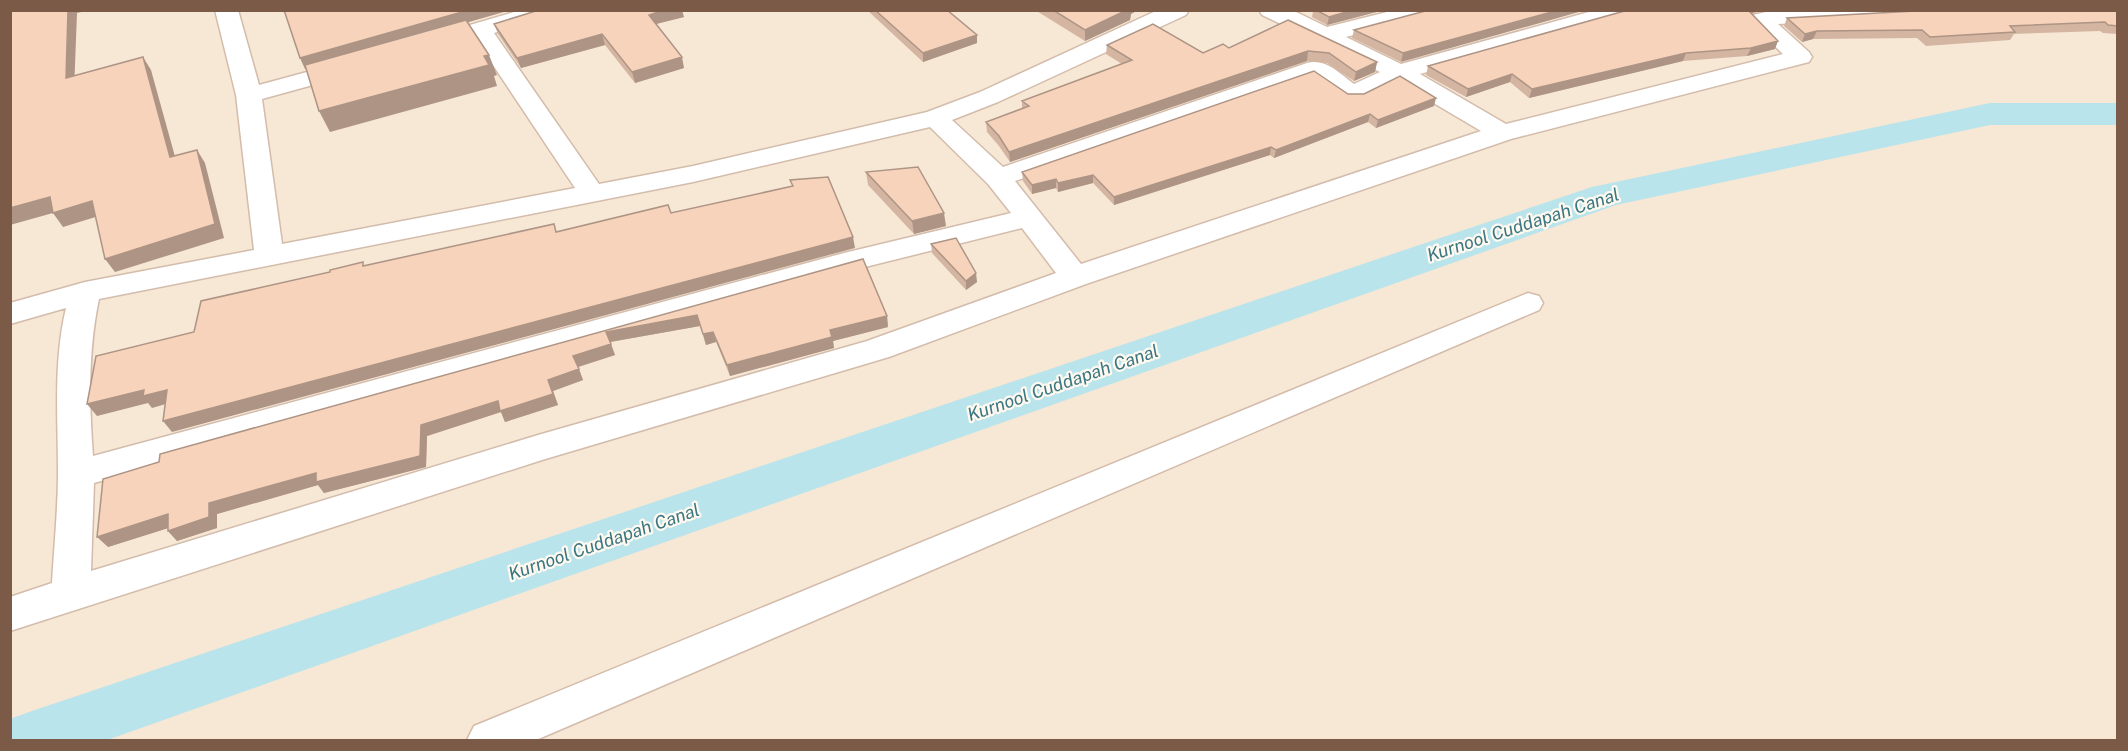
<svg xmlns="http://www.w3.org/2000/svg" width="2128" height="751" font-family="'Public Sans',sans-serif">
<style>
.residential{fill:#f7e7d5}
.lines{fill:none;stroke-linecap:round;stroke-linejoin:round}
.canal{fill:#b9e4eb;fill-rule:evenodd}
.minor-casing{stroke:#d3bcab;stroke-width:3}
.minor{fill:#fff;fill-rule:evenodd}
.wall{fill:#d4b5a2}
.shaded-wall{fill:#ad9484}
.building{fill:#f7d3bc;stroke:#ad9484;stroke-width:1.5}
.labels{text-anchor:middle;stroke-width:4.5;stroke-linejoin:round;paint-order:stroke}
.water-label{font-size:18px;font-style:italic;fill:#3a7783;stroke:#fff9f0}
</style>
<rect width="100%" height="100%" fill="#fef5e8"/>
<!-- residential -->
<path class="residential" d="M11 11H2117V740H11Z"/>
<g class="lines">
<!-- canal -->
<path class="canal" d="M1990 103H2118V125H1990L1616 205 107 740H10V719L29 712 1592 187Z"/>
<defs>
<path id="minor" d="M215 10H238L259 85 351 60 360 62 363 67 360 72 262 99 282 244 575 188 475 38 430 51 422 49 418 44 422 39 521 10H559L556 15 494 33 599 184 693 166 927 112 980 92 1158 10H1189L1186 15 998 102 952 120 1003 167 1307 63C1326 58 1340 74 1354 84L1380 72 1262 15 1259 10H1292L1327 27 1395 10H1435L1432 15 1346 37 1401 64 1596 10H1626L1624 17 1420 74 1506 124 1783 54 1753 25 1749 20 1753 15 1774 10H1937L1934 15 1926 17 1778 24 1809 52 1812 57 1809 62 1511 139 1086 284 889 357 542 460 10 631V597L52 583C54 547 58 509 58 473 58 418 53 362 66 308L10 324V303L85 282 254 250 236 95ZM1313 77C1357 111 1350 106 1398 82L1481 131 1081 264 1015 181ZM930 127 988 184 1011 213 844 253 93 456C89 404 88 350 99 299L693 182ZM1022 228 1056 273 867 341 538 435 91 571 94 483 849 271Z
M1528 293 1539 296 1543 303 1539 310 536 740H467L474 726Z"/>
</defs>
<!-- minor casing -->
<use href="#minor" class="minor-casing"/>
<!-- minor -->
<use href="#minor" class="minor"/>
</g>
<!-- wall -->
<path class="wall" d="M867 10H947L977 35V43L923 62Z
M1035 10H1138L1131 14 1130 20 1085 41Z
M1308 10H1384L1327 25 1312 17 1313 12Z
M1429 10 1401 62 1352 38 1354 30Z
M1627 10H1762L1752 14 1775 49 1747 56 1683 61 1529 98 1510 82 1466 97 1426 75 1428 66Z
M2118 10V34L2103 33 2100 31 2014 34 2010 40 1926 46 1917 38 1813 39 1802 42 1784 26 1787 18 1931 11Z
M684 17 656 24 684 68 635 83 605 45 521 68 498 34 494 24Z
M1288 20 1377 62 1375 72 1354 81 1327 63 1307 61 1010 162 999 146 987 132 986 122 1022 109V101L1122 64 1106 54 1107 45 1203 53 1229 48Z
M1348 94 1434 106 1376 128 1368 122 1274 158 1270 155 1114 205 1093 183 1058 192 1056 188 1032 194 1023 181 1022 172Z
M866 172 946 226 914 234 868 185Z
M931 244 977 282 966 290 932 253Z
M863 259 887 316 888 327 833 341 834 348 730 376 716 342 706 345 700 326 610 342 615 355 578 367 583 380 553 391 558 405 505 422 501 412 427 436 426 467 324 493 318 485 217 514V528L177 541 168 531V528L108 547 103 479Z"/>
<!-- shaded-wall -->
<path class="shaded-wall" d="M68 10H90L77 13 74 91 66 78Z
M469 10H511L305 69 300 58Z
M664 10H682L684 17 652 25 649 15Z
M1124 10H1138L1131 14 1130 20 1085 41V30Z
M1353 10H1384L1327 25 1329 17Z
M1559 10H1586L1401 62 1403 53Z
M1751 10H1762L1752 13 1747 20Z
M1817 31 1813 39 1802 42 1805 34Z
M602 34 605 45 521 68 517 58Z
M977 35V43L923 62V53Z
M1778 41 1775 49 1747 56 1751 48Z
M1308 51 1307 61 1010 162 1009 152Z
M1686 53 1683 61 1529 98 1532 89Z
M489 55 497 75 494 76 497 86 330 132 319 111Z
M143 57 151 70 179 171 170 157Z
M682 57 684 68 635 83 632 72Z
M1377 62 1375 72 1354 81 1356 72Z
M1512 74 1510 82 1466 97 1468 89Z
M1436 98 1434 106 1376 128 1378 120Z
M1370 114 1368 122 1274 158 1276 150Z
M1271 147 1270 155 1114 205V197Z
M197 150 205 163 224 238 115 272 105 259Z
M1093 175V183L1058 192V183Z
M1056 179V188L1032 194V185Z
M50 197 60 211 10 225V208Z
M92 201 102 215 63 227 53 213Z
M944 213 946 226 914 234 912 221Z
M853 237 855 248 172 432 163 421Z
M976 273 977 282 966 290V281Z
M697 315 700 326 610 342 606 332Z
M887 316 888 327 833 341 834 348 730 376 727 365 830 330Z
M713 332 716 342 706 345 703 334Z
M611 344 615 355 578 367 573 356Z
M579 369 583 380 553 391 558 405 505 422 501 412 427 436 426 467 324 493 318 485 217 514V528L177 541 168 531 209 503 421 425Z
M144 390H167L176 401 152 408 148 403 97 416 87 404Z
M168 514 178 525 108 547 97 537Z"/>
<!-- building -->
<path class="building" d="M10 10H68L66 78 143 57 170 157 197 150 215 224 105 259 92 201 53 213 50 197 10 208Z
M284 10H469L300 58Z
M539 10H664L649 15 682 57 632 72 602 34 517 58 494 24Z
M875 10H947L977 35 923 53Z
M1053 10H1127L1085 30Z
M1316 10H1353L1329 17Z
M1429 10H1559L1403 53 1354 30Z
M1628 10H1751L1750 12 1778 41 1751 48 1686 53 1532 89 1512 74 1468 89 1428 66Z
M1934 10H2118V26L2108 25 2105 22 2010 26 2015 32 1930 37 1922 30 1817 31 1805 34 1787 18Z
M466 20 489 55 484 56 489 65 319 111 305 65Z
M1288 20 1377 62 1356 72 1329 53 1308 51 1009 152 999 136 986 122 1029 106 1022 101 1132 60 1107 45 1153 24 1203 53 1223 44 1229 48Z
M1314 71 1348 94H1364L1400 76 1436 98 1378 120 1370 114 1276 150 1271 147 1114 197 1093 175 1058 183 1056 179 1032 185 1022 172Z
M918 167 944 213 912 221 866 172Z
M828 177 853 237 163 421 167 390 143 396 144 390 87 404 96 356 194 332 201 301 330 272V270L363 262V266L554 224 556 232 668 205 671 213 793 186 790 180Z
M956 238 976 273 966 281 931 244Z
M863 259 887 316 830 330 832 337 727 365 713 332 703 334 697 315 606 332 611 344 573 356 579 369 548 380 553 394 500 411 498 401 421 425 420 456 316 482V473L209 503V517L168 531V514L97 537 103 479 159 462 160 454Z"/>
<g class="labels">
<!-- water labels -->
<g class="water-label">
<text transform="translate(1523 225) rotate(-18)" y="6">Kurnool Cuddapah Canal</text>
<text transform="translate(1063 383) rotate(-19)" y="6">Kurnool Cuddapah Canal</text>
<text transform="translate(604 542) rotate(-19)" y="6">Kurnool Cuddapah Canal</text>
</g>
</g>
<!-- border -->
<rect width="2128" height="751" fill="none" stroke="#7c5a48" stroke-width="24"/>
</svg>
